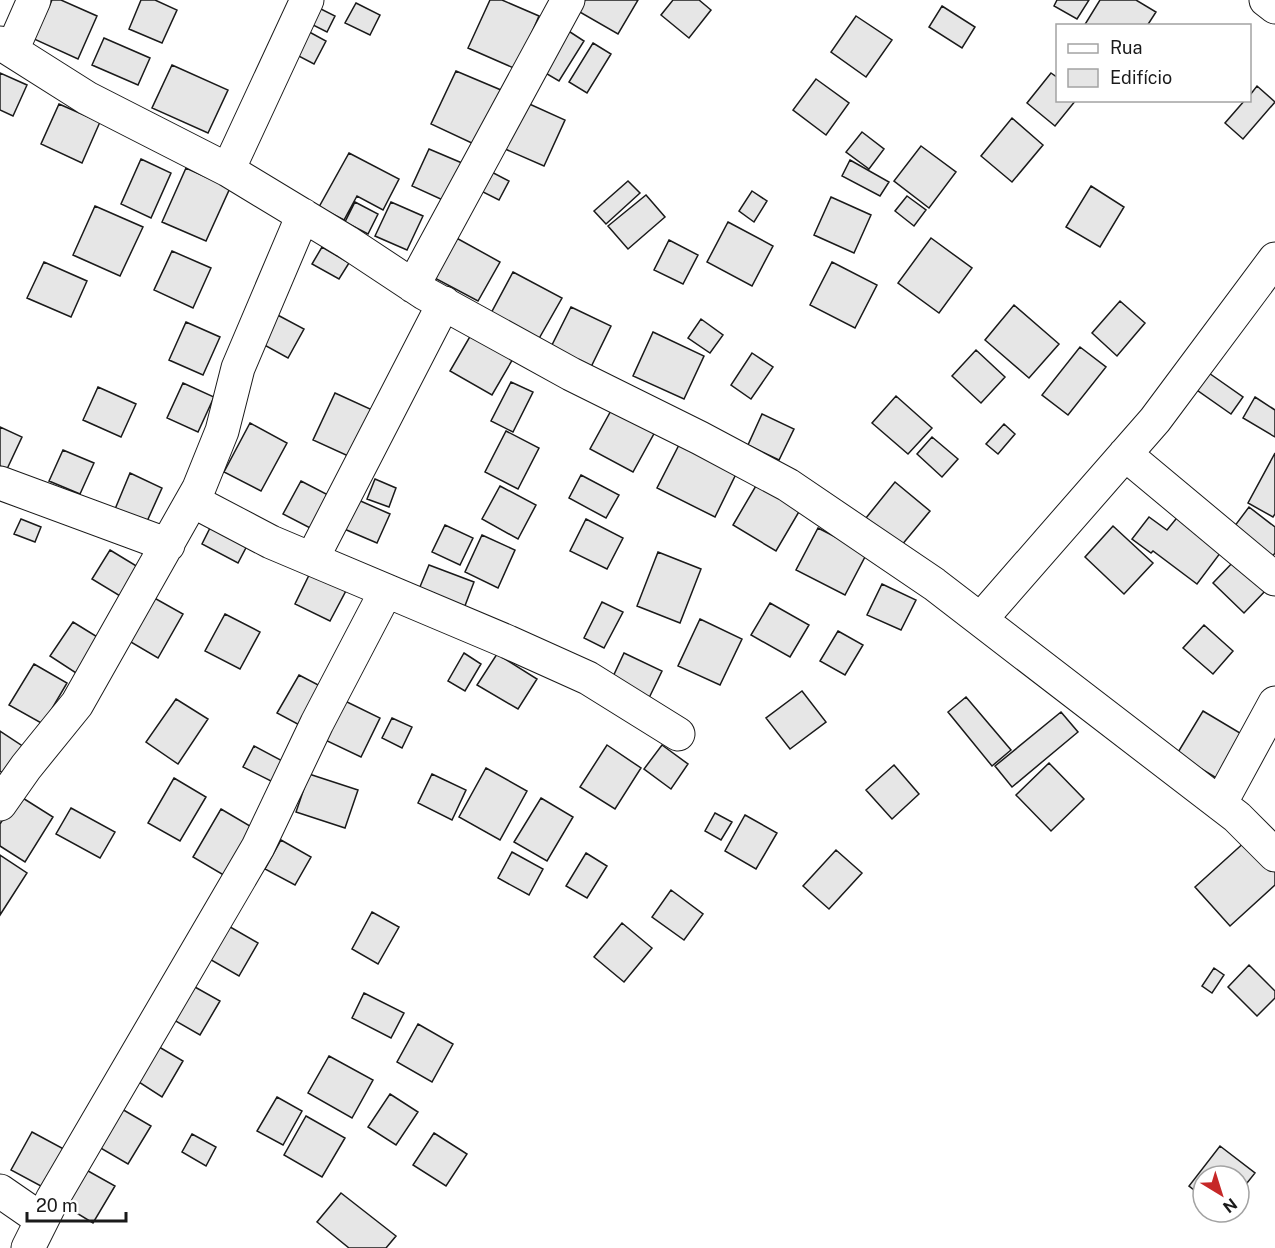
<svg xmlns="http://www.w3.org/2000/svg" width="1275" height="1248" font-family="'Public Sans',sans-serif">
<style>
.building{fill:#e6e6e6;stroke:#1a1a1a;stroke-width:1.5}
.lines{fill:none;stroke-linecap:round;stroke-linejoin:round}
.minor-casing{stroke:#1a1a1a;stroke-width:35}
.minor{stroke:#fff;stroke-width:33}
</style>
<rect width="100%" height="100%" fill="#fff"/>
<!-- building -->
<path class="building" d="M52 0H61L97 16 78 59 34 39Z
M141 0H155L177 10 162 43 129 29Z
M490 0H502L539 16 516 69 468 48Z
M585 0H638L618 34 578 11Z
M673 0H699L711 10 689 38 661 15Z
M1057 0H1089L1077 19 1054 6Z
M1100 0H1136L1156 12 1147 26H1084Z
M356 3 380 15 370 35 345 23Z
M313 5 335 16 327 32 305 21Z
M942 6 975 27 962 48 929 27Z
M856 16 892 40 866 77 831 52Z
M302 28 326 41 314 64 289 51Z
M567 30 584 41 559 81 542 71Z
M104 38 150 58 138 85 92 65Z
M593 43 611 54 587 93 569 82Z
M172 65 228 90 208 133 152 108Z
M456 71 501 90 476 145 431 124Z
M0 73 27 85 13 116 0 110Z
M1051 73 1058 78V100H1076L1055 126 1027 103Z
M816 79 849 103 826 135 793 110Z
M1257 86 1275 102 1243 139 1225 123 1245 100H1250V95Z
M525 102 565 120 544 166 503 148Z
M59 104 100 122 82 163 41 144Z
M1012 118 1043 145 1012 182 981 156Z
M862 132 884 149 869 169 846 152Z
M921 146 956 172 929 208 894 181Z
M429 149 462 163 445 201 412 186Z
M349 153 399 179 383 210 357 196 344 220 319 207Z
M141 159 171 173 151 218 121 204Z
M850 160 889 182 880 196 842 176Z
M482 167 509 181 499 200 473 187Z
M186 168 230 188 206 241 162 222Z
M628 181 640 193 606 224 594 211Z
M1091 186 1124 207 1100 247 1066 227Z
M752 191 767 201 754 222 739 211Z
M646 195 665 217 628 249 608 226Z
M907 196 926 210 914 226 895 211Z
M831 197 871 215 854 253 814 235Z
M355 202 378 214 368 234 345 222Z
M391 202 423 216 407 250 375 236Z
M95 206 143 227 120 276 73 255Z
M728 222 773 246 752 286 707 262Z
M451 235 500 262 478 301 429 275Z
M931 238 972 268 939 313 898 283Z
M669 240 698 255 683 284 654 270Z
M322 247 349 263 339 279 312 264Z
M172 251 211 268 193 308 154 290Z
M44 262 87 281 71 317 27 298Z
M832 262 877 285 855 328 810 305Z
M513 272 562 298 537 342 489 317Z
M1120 301 1145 323 1117 356 1092 333Z
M1014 305 1059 344 1029 378 985 340Z
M571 307 611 326 590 369 550 349Z
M272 312 304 329 288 358 257 341Z
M701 319 723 335 710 353 688 338Z
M186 322 220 337 203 375 169 360Z
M653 332 704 356 684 399 633 376Z
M472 333 514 357 492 395 450 371Z
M1080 347 1106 367 1068 415 1042 395Z
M976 350 1005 377 981 403 952 376Z
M752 353 773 367 751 399 731 385Z
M1206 371 1243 397 1231 414 1194 388Z
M511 382 533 392 513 432 491 421Z
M183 383 214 397 198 432 167 418Z
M98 387 136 404 121 437 83 420Z
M335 393 379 413 357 460 313 440Z
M896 396 932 428 908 454 872 423Z
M1255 397 1275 410V437L1243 418Z
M613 407 656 430 633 472 590 449Z
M762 414 794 429 779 460 748 445Z
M250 423 287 443 261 491 224 472Z
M1004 424 1015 434 998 454 986 444Z
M0 427 22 437 7 469 0 466Z
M506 431 539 448 518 489 485 472Z
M932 437 958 459 942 477 917 454Z
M680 443 737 472 715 517 657 488Z
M63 450 94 463 80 494 49 481Z
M1275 453V514L1273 517 1248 503Z
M130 473 162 488 144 528 113 514Z
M581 475 619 495 606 518 569 498Z
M375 479 396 488 389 507 367 499Z
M301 481 332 497 314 530 283 514Z
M895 482 930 511 901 546 866 518Z
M757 484 800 510 776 551 733 525Z
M500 486 536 505 518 539 482 519Z
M356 499 390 514 377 543 342 528Z
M1249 507 1275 527V553L1269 561 1231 531Z
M1180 514 1224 548 1197 584 1153 551 1151 553 1132 539 1149 517 1167 530Z
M21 519 41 527 35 542 14 534Z
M586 519 623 538 607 569 570 551Z
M213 522 250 540 238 563 202 544Z
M445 525 473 538 460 565 432 552Z
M1113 526 1153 563 1124 594 1085 557Z
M818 528 867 553 845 595 796 570Z
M482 535 515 550 498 588 465 572Z
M110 550 143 570 125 599 92 579Z
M658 552 701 569 680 623 637 606Z
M1236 559 1268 588 1244 613 1213 583Z
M429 565 474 582 463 611 417 594Z
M313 567 349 585 330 621 295 604Z
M882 584 916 600 901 630 867 615Z
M149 595 183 614 158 658 124 638Z
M602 602 623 612 604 648 584 638Z
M770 603 809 625 790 657 751 635Z
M225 614 260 632 240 669 205 651Z
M700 619 742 639 720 685 678 666Z
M73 622 99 638 76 673 50 656Z
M1204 625 1233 651 1213 674 1183 648Z
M838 631 863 645 845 675 820 661Z
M464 653 481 664 465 691 448 681Z
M624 653 662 671 648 700 611 681Z
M497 654 537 679 518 709 477 685Z
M34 664 67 683 43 724 9 705Z
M299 675 326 689 305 728 277 713Z
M802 691 826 722 790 749 766 718Z
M966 697 1011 750 992 766 948 712Z
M176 699 208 719 178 764 146 742Z
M343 700 380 718 361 757 323 739Z
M1203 711 1245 736 1218 779 1177 754Z
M1061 712 1078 732 1012 787 995 766Z
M392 718 412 727 402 748 382 738Z
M0 731 27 749 8 777 0 771Z
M607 745 641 768 615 809 580 787Z
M662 745 688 764 671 789 644 769Z
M254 746 288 764 277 784 243 767Z
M1049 763 1084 799 1051 831 1016 795Z
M894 765 919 794 892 819 866 790Z
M486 768 527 791 500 840 459 817Z
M309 774 358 790 345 828 296 812Z
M432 774 466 790 452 820 418 803Z
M174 778 206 797 180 841 148 823Z
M18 795 53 817 25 862 0 846V824Z
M541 798 573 817 547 861 514 842Z
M71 808 115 832 100 858 56 834Z
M221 809 260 832 232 880 193 857Z
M715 813 732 822 721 840 705 831Z
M745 815 777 833 756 869 725 851Z
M281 840 311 857 295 885 265 869Z
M1247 840 1275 871V885L1230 926 1195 887Z
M836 850 862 873 829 909 803 886Z
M512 852 543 869 529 895 498 878Z
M586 853 607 866 587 898 566 886Z
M0 855 27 873 0 915Z
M671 890 703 914 684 940 652 917Z
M372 912 399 927 378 964 352 949Z
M622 923 652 948 624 982 594 957Z
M225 924 258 943 239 976 206 957Z
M1249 965 1275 991V998L1257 1016 1228 987Z
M1214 968 1224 975 1212 993 1202 986Z
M186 982 220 1001 200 1035 167 1016Z
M364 993 404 1013 391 1038 352 1018Z
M418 1024 453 1044 432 1082 397 1062Z
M149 1041 183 1061 162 1097 128 1075Z
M329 1056 373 1080 352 1118 308 1093Z
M390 1094 418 1112 396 1145 368 1127Z
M277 1097 302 1111 283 1145 257 1131Z
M115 1105 151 1126 128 1164 92 1143Z
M306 1116 345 1138 322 1177 284 1155Z
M32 1132 73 1154 52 1192 11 1170Z
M434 1133 467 1154 446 1186 413 1165Z
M192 1134 216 1147 206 1166 182 1152Z
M1220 1146 1255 1173 1239 1193V1176H1203V1197L1189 1186Z
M81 1167 115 1186 93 1223 60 1203Z
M341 1193 396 1236 386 1248H349L317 1222Z"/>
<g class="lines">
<defs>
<path id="minor" d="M1266 0 1275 7
M0 43 87 98 228 170 347 242 424 293 571 374 700 438 788 485 934 584 1237 817 1275 855
M12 50 34 0
M228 170 307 0
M413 286 568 0
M1125 454 1275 579
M0 483 168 545
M193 501 271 542 508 642 588 678 678 734
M312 559 444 303
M981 619 1155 420 1275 259
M0 804 26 767 77 704 199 488 222 431 238 368 303 215
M1220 804 1275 703
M0 1191 42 1220
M28 1248 53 1198 258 847 317 723 386 591"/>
</defs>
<!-- minor casing -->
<use href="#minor" class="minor-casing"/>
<!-- minor -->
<use href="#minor" class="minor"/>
</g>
<!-- legend -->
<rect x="1056" y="24" width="195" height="78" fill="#ffffff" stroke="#a3a3a3" stroke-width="1.5"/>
<rect x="1068" y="44" width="30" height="9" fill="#ffffff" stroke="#a3a3a3" stroke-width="1.5"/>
<text x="1110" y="54" font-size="18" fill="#1a1a1a">Rua</text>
<rect x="1068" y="69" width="30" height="18" fill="#e6e6e6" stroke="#a3a3a3" stroke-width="1.5"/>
<text x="1110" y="84" font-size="18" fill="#1a1a1a">Edifício</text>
<!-- north arrow -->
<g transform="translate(1221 1194) rotate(142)"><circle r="28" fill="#ffffff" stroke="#a3a3a3" stroke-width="1.5"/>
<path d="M0-4.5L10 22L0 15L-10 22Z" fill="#c62828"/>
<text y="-9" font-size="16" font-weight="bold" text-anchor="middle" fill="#1a1a1a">N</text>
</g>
<!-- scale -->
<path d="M27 1212v9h99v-9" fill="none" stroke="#1a1a1a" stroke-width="3"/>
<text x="36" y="1212" font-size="18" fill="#1a1a1a" stroke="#ffffff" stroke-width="4.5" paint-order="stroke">20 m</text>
</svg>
